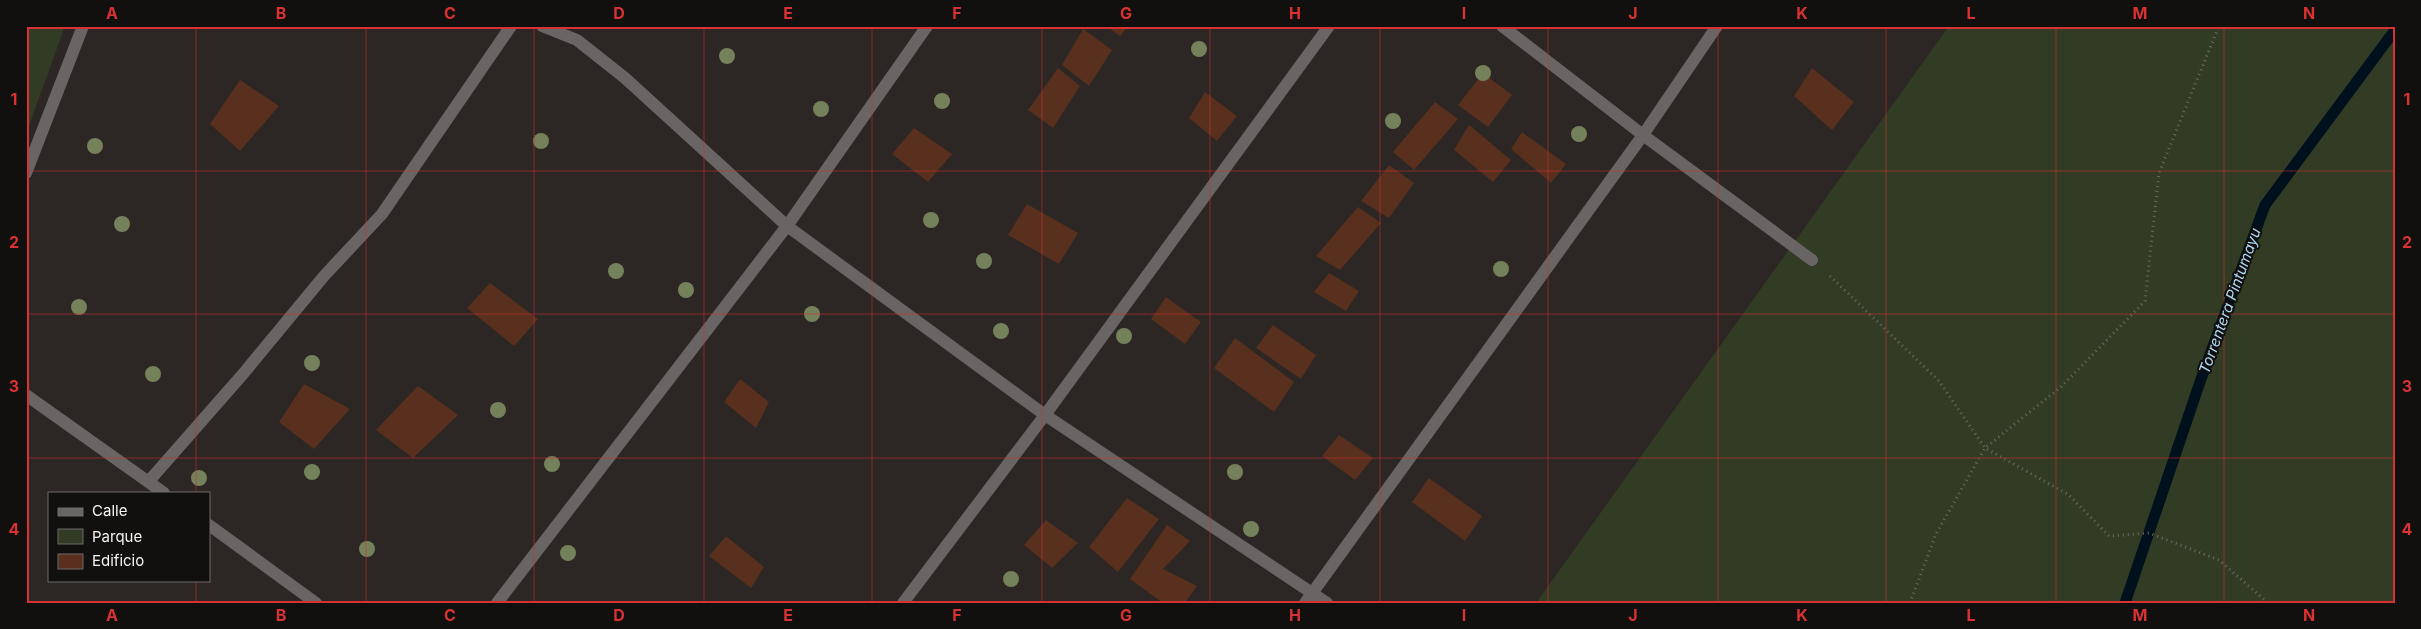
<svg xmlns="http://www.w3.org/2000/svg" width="2421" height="629" font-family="Inter,sans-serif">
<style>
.green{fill:#323c24}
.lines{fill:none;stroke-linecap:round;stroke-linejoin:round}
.stream{stroke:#00111d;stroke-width:11}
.building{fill:#58301d}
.path{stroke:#6d6866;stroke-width:3;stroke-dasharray:1 4;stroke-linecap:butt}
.street{stroke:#686564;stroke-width:12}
.tree{fill:#74815a}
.grid{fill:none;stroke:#d83232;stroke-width:1;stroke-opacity:0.55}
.labels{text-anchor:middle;stroke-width:4;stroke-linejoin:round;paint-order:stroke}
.water-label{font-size:15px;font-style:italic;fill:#afdaf4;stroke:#12100f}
.neatline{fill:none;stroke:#d83232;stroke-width:2}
.grid-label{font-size:16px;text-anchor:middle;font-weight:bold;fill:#d83232}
</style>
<rect width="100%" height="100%" fill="#2c2624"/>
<!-- green -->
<path class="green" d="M26 26H65L26 134Z
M1949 26H2395V603H1536Z"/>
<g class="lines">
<!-- stream -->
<path class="stream" d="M2125 603 2201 379 2265 205 2395 30"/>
</g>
<!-- building -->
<path class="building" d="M1106 26H1128L1120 36Z
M1083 29 1112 50 1089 86 1062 65Z
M1058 68 1080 86 1053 128 1028 110Z
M1812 68 1854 102 1832 130 1794 96Z
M1483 73 1512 95 1488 127 1458 105Z
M240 80 279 106 240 151 210 124Z
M1205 92 1237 116 1217 141 1189 118Z
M1435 102 1458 119 1414 170 1393 152Z
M1469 125 1511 160 1493 182 1454 150Z
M914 128 952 154 928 182 892 154Z
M1522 132 1566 164 1551 183 1511 149Z
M1389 165 1414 183 1389 218 1361 201Z
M1027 204 1078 233 1059 264 1008 235Z
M1358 207 1381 223 1340 270 1316 256Z
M1329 273 1359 291 1346 311 1314 292Z
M490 283 538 319 514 346 467 308Z
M1166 297 1201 322 1185 344 1151 319Z
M1273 325 1316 355 1301 379 1256 348Z
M1235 338 1294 382 1274 412 1214 368Z
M740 379 769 402 756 428 724 402Z
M304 384 350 409 314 449 279 422Z
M418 386 458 415 413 458 376 430Z
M1339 435 1373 458 1355 480 1322 456Z
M1429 478 1482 516 1465 541 1412 502Z
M1127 498 1159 519 1118 572 1089 547Z
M1046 520 1078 543 1052 568 1024 545Z
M1167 525 1190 541 1163 569 1197 586 1185 603H1163L1130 579Z
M726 536 764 567 751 588 709 556Z"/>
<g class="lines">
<!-- path -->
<path class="path" d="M1830 276 1939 381 1985 448 2069 495 2109 536 2149 533 2219 560 2268 603
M1910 603 1936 534 1985 448 2062 386 2145 301 2159 173 2219 26"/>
<!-- street -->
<path class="street" d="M542 26 577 40 625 78 787 226 1045 415 1327 603
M1502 26 1643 135 1812 260
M26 173 83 26
M26 395 164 493
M149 481 243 374 324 276 382 214 511 26
M209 525 316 603
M497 603 787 226 927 26
M903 603 1045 415 1329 26
M1305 603 1643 135 1717 26"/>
</g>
<!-- trees -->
<g class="tree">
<circle cx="1199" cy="49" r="8"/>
<circle cx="727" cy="56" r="8"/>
<circle cx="1483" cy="73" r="8"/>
<circle cx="942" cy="101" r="8"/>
<circle cx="821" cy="109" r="8"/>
<circle cx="1393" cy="121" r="8"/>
<circle cx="1579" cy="134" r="8"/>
<circle cx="541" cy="141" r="8"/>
<circle cx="95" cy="146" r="8"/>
<circle cx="931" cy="220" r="8"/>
<circle cx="122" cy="224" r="8"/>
<circle cx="984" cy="261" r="8"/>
<circle cx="1501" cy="269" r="8"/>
<circle cx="616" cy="271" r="8"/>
<circle cx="686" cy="290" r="8"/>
<circle cx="79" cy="307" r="8"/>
<circle cx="812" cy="314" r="8"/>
<circle cx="1001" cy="331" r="8"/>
<circle cx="1124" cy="336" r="8"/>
<circle cx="312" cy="363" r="8"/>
<circle cx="153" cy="374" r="8"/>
<circle cx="498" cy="410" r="8"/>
<circle cx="552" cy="464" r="8"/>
<circle cx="312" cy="472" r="8"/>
<circle cx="1235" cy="472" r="8"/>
<circle cx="199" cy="478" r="8"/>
<circle cx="1251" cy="529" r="8"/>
<circle cx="367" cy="549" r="8"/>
<circle cx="568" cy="553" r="8"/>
<circle cx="1011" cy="579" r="8"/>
</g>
<!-- grid -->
<path class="grid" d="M196 26V493M366 26V603M534 26V603M704 26V603M872 26V603M1042 26V603M1210 26V603M1380 26V603M1548 26V603M1718 26V603M1886 26V603M2056 26V603M2224 26V603M26 171H2395M26 314H2395M26 458H2395M196 580V603"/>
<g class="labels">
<!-- water labels -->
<g class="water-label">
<text transform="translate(2230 301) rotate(-70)" y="5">Torrentera Pintumayu</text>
</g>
</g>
<!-- border -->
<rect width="2421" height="629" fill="none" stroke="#12100f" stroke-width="55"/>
<!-- legend -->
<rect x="48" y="492" width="162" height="90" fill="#12100f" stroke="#6d6a69"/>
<rect x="58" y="508" width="25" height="8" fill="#686564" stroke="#6d6a69"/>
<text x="92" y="516" font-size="15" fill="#f6f2f0">Calle</text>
<rect x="58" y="529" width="25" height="15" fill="#323c24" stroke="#6d6a69"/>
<text x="92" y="542" font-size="15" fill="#f6f2f0">Parque</text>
<rect x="58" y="554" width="25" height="15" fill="#58301d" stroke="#6d6a69"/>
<text x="92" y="566" font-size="15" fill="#f6f2f0">Edificio</text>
<rect x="28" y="28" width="2366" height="574" class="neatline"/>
<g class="grid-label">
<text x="112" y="19">A</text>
<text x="281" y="19">B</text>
<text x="450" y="19">C</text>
<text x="619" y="19">D</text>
<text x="788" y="19">E</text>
<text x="957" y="19">F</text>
<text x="1126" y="19">G</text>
<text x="1295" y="19">H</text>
<text x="1464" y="19">I</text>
<text x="1633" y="19">J</text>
<text x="1802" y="19">K</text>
<text x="1971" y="19">L</text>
<text x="2140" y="19">M</text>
<text x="2309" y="19">N</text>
<text x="14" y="105">1</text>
<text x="2407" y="105">1</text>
<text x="14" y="248">2</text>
<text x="2407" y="248">2</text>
<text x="14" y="392">3</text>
<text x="2407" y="392">3</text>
<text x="14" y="535">4</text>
<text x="2407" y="535">4</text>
<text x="112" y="621">A</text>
<text x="281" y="621">B</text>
<text x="450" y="621">C</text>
<text x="619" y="621">D</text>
<text x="788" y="621">E</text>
<text x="957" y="621">F</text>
<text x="1126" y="621">G</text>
<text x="1295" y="621">H</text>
<text x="1464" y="621">I</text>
<text x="1633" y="621">J</text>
<text x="1802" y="621">K</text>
<text x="1971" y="621">L</text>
<text x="2140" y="621">M</text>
<text x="2309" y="621">N</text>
</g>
</svg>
